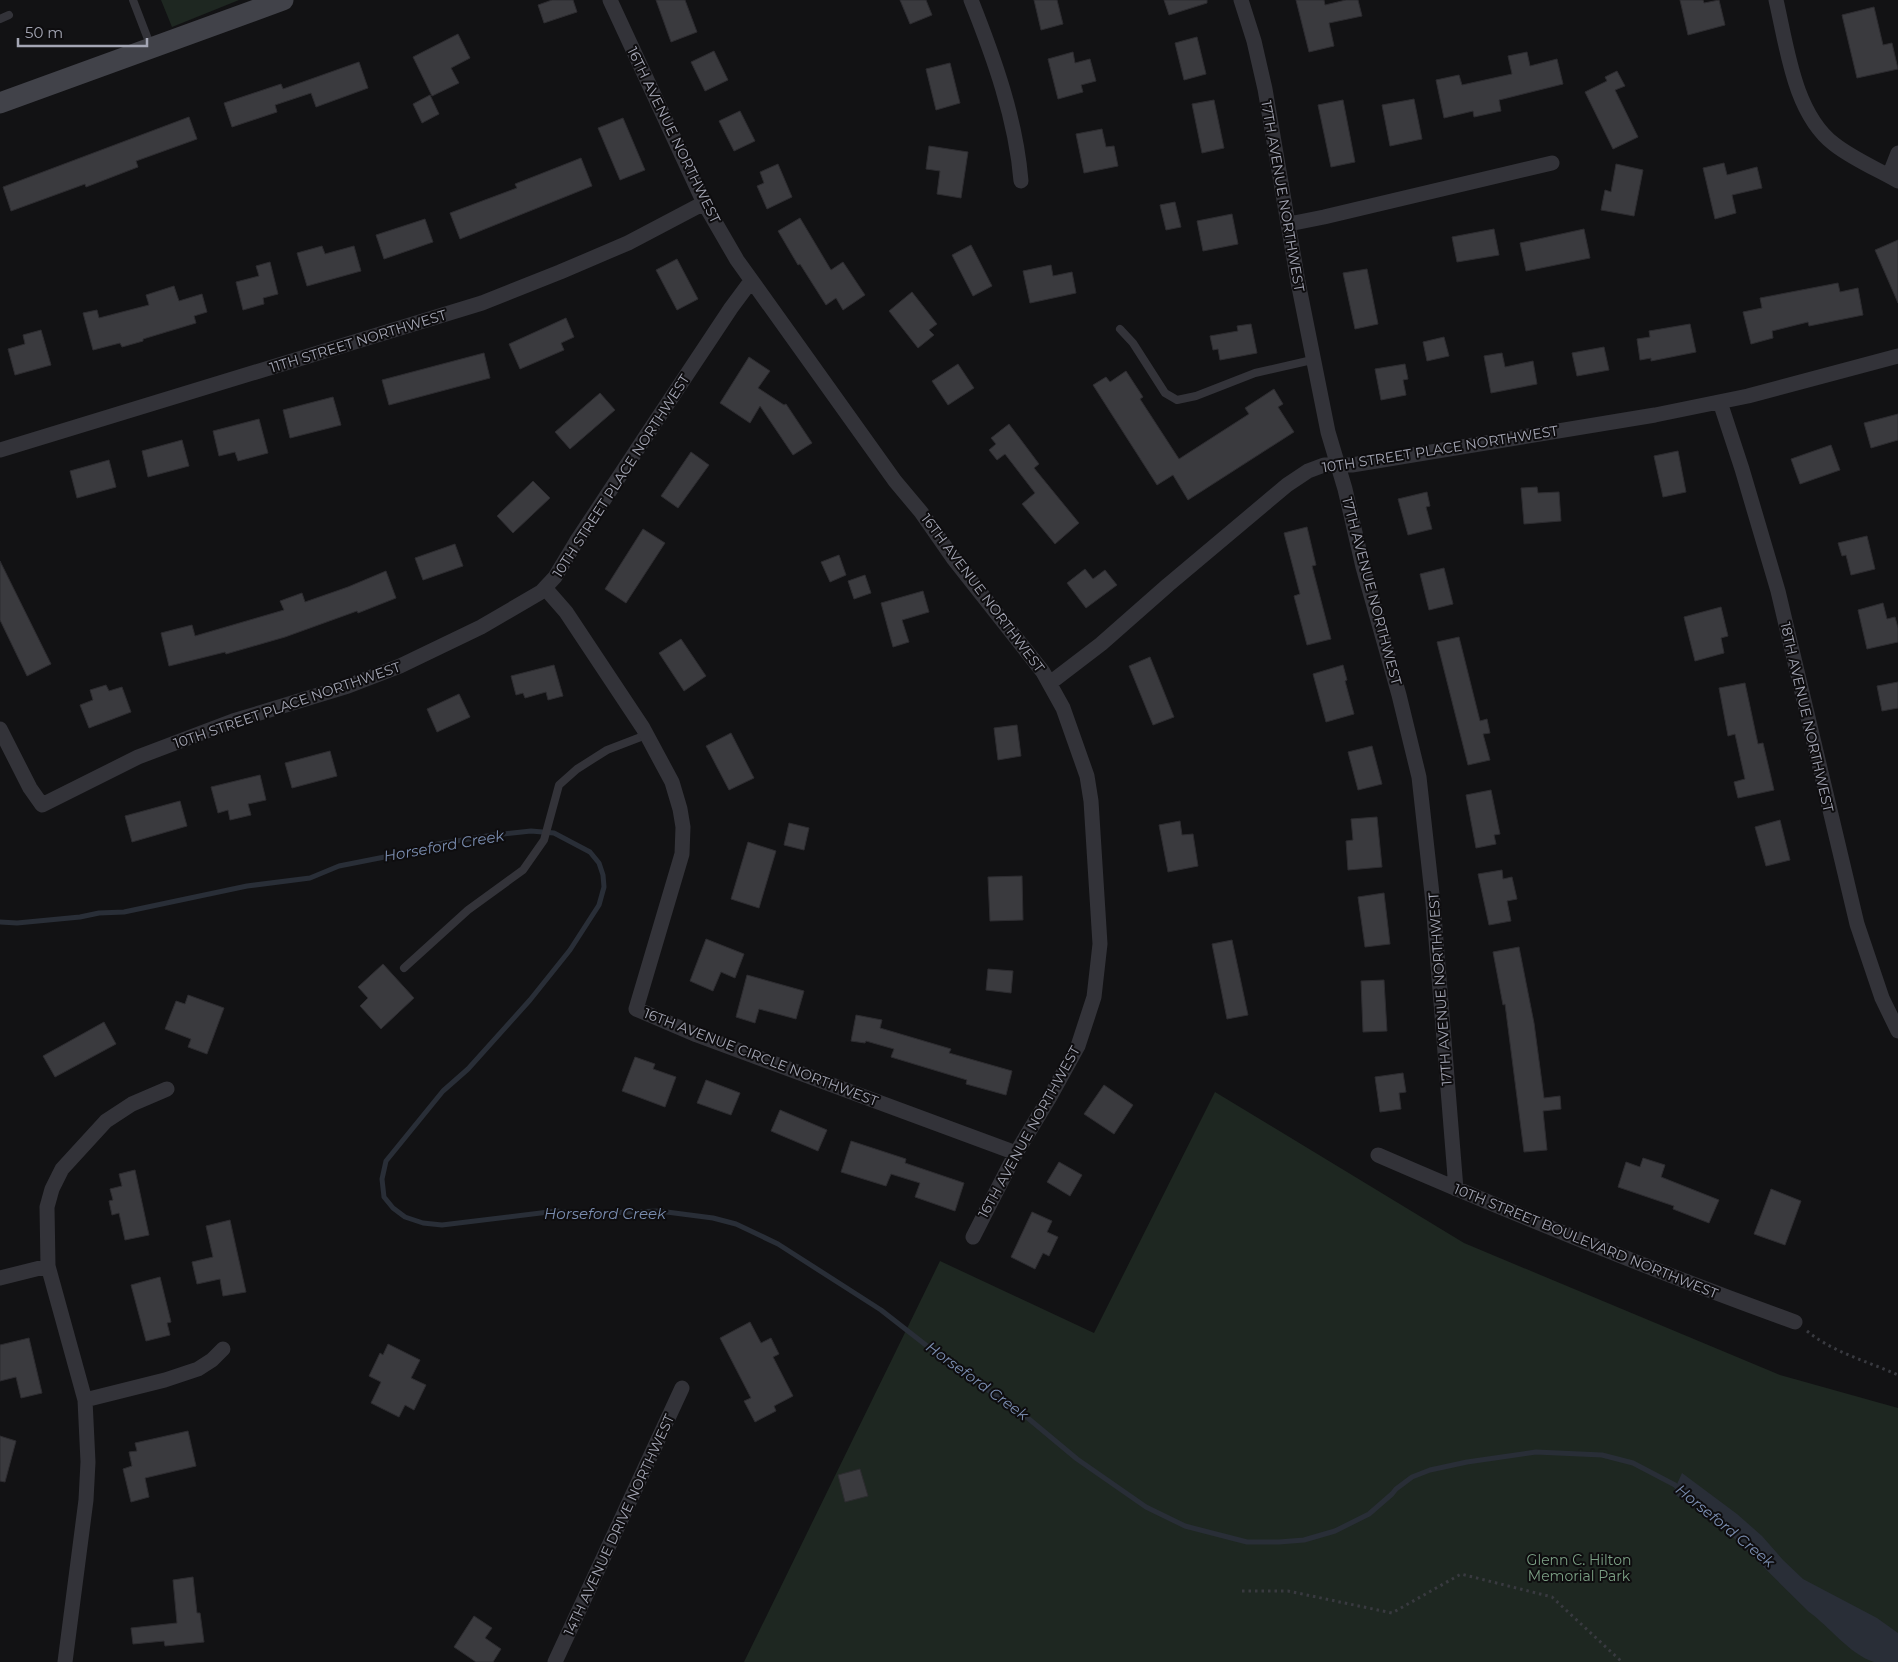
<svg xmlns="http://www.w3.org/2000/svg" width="1898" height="1662" font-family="Montserrat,sans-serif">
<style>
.green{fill:#1e2721}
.water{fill:#292e37}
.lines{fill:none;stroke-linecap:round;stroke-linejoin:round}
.stream{stroke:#292e37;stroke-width:5}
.building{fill:#3a3a3e;stroke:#2d2c30}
.path{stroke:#393a40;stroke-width:3;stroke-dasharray:2.5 4;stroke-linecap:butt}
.lane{stroke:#333339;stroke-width:8}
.street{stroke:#333339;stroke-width:15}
.secondary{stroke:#414249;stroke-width:21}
.labels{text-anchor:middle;stroke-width:4;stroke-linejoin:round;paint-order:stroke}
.street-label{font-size:14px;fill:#a4a6b4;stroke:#0e0d0f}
.park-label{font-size:14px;fill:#7b9f84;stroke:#0e0d0f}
.water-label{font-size:15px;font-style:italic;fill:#7a8db0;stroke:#0e0d0f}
</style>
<rect width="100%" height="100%" fill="#121214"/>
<!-- green -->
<path class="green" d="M161 0H239L172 27Z
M1215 1092 1464 1243 1780 1375 1898 1408V1662H744L940 1261 1094 1333Z"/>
<!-- water -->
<path class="water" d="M1682 1473 1737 1514 1762 1536 1783 1560 1803 1579 1877 1618 1898 1633V1662C1891 1662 1881 1662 1874 1662 1849 1654 1829 1626 1809 1612L1730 1534 1673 1493Z"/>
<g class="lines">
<!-- stream -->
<path class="stream" d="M0 922 17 923 80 917 99 913 124 912 247 886 310 878 339 866 425 849 432 845 493 835 531 831 554 833 590 852 599 863 603 875 604 887 599 905 570 950 530 1000 468 1069 443 1091 386 1161 382 1179 384 1197 393 1208 405 1217 423 1223 442 1225 557 1211 575 1214 659 1211 713 1218 736 1224 778 1244 881 1310 945 1360 1029 1419 1077 1459 1146 1507 1185 1526 1247 1542H1279L1304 1540 1335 1531 1369 1514 1392 1494 1396 1489 1412 1477 1430 1470 1467 1462 1536 1452 1602 1455 1633 1463 1675 1485 1680 1491"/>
</g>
<!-- building -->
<path class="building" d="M552 0H573L577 12 544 23 538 5Z
M656 0H685L697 32 671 42Z
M900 0H926L932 15 910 24Z
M1034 0H1057L1063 24 1041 30Z
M1164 0H1207V3L1169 15Z
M1296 0H1324L1325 5 1346 0H1358L1362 16 1329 23 1334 46 1309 52Z
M1680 0H1703L1704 3 1719 0 1725 25 1688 35Z
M1874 7 1883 45 1892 43 1898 69 1857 78 1842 15Z
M458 34 470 58 451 68 459 83 432 96 413 57Z
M1197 37 1206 74 1184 80 1175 43Z
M714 51 728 80 705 91 691 62Z
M1073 52 1075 63 1090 59 1096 81 1081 85 1083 92 1058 99 1048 59Z
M1527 52 1530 66 1557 59 1563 84 1499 100 1501 111 1474 117 1473 111 1444 118 1436 80 1459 75 1462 85 1512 74 1508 56Z
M359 62 368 88 316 107 311 93 275 105 277 112 232 127 224 103 281 84 283 89Z
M950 63 960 103 936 110 926 69Z
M1617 71 1625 86 1615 90 1638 137 1613 149 1585 92 1607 81 1605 77Z
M430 95 439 114 422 123 413 104Z
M1414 99 1422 139 1390 146 1382 105Z
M1214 100 1224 148 1202 153 1192 104Z
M1343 100 1355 162 1331 167 1318 105Z
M740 111 755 141 734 151 719 121Z
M189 117 197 139 136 161 138 167 86 187 85 184 11 211 3 187Z
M623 118 645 170 620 180 598 128Z
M1102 129 1106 147 1114 146 1118 166 1084 173 1076 134Z
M929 146 968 152 961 198 937 194 940 171 926 169Z
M581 158 592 186 460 239 450 213 517 188 515 184Z
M1724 163 1727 175 1757 167 1762 188 1732 195 1736 213 1715 219 1703 168Z
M778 164 792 197 767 209 757 186 764 183 760 172Z
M1616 164 1643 170 1634 216 1601 210 1605 190 1611 192Z
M1175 202 1181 227 1166 230 1160 205Z
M1232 214 1238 244 1203 251 1197 221Z
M800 218 831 270 843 262 865 295 843 310 836 298 826 305 800 264 798 265 778 231Z
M425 219 433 242 384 259 376 235Z
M1494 229 1499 255 1457 262 1452 237Z
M1584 229 1590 258 1526 271 1520 243Z
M1898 240V303L1875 250Z
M971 245 992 286 973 296 952 255Z
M322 246 325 254 354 246 361 271 307 286 297 253Z
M677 259 698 299 677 310 656 270Z
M270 262 278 294 263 298 264 304 243 310 236 282 259 276 256 266Z
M1051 265 1053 276 1072 272 1076 293 1030 303 1023 271Z
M1367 269 1378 324 1355 329 1343 273Z
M1838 283 1840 292 1858 288 1863 315 1809 326 1808 322 1772 331 1773 338 1751 344 1743 312 1762 308 1760 298Z
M174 286 179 301 202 294 207 312 194 316 196 323 143 339V341L122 347 120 343 93 350 83 313 97 310 99 318 149 305 146 295Z
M912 292 937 324 929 330 934 335 918 348 889 311Z
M566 318 574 337 561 343 564 350 520 369 509 344Z
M1251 324 1257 353 1220 360 1218 349 1213 350 1210 336 1238 331 1237 326Z
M1690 324 1696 352 1651 361V358L1640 360 1637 339 1650 337 1649 331Z
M41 330 51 365 15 375 8 349 25 344 23 335Z
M1444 337 1449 356 1427 361 1423 342Z
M1604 347 1609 370 1577 376 1572 353Z
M484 353 490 378 389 405 382 380Z
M1502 353 1505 367 1533 361 1537 384 1491 393 1484 356Z
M749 357 770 371 758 388 784 405 786 404 812 443 793 455 760 406 750 423 720 403Z
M958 364 974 388 948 405 932 381Z
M1405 364 1408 379 1403 380 1406 395 1381 400 1375 369Z
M1126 371 1143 397 1140 399 1179 459 1249 414 1245 408 1274 389 1283 404 1278 407 1294 432 1188 500 1173 475 1157 485 1093 385 1106 377 1110 382Z
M600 393 615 410 570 449 555 432Z
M333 397 341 425 290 438 283 410Z
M1898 414V440L1871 448 1864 423Z
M259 419 268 453 238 461 235 452 219 456 213 431Z
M1009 424 1039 464 1034 468 1079 523 1055 544 1022 504 1035 493 1005 454 997 460 989 450 996 444 991 438Z
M182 440 189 466 148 477 142 451Z
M1831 445 1840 470 1800 484 1791 459Z
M1678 451 1686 492 1663 497 1654 456Z
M691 452 709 465 678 508 661 496Z
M109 460 116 487 77 498 70 471Z
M533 481 550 498 513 533 497 516Z
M1537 487 1538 493 1559 492 1561 521 1524 524 1521 488Z
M1427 492 1430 506 1426 507 1432 529 1408 535 1398 499Z
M1307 527 1316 565 1312 566 1331 639 1307 645 1294 596 1300 594 1284 533Z
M643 529 665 543 626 603 605 589Z
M1867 536 1875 569 1851 575 1846 555 1842 556 1838 543Z
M455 544 463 566 423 580 415 558Z
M839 555 846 575 830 582 821 562Z
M0 561 51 664 27 676 0 620Z
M1444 568 1453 604 1429 610 1420 574Z
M1085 569 1093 579 1105 570 1117 585 1086 608 1067 583Z
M386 571 396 598 358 613 357 611 285 637 226 654 225 652 169 666 161 633 192 625 195 636 284 610 280 601 302 593 305 602 348 587Z
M865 575 871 593 854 599 848 581Z
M923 591 929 612 902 620 909 642 893 647 881 603Z
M1883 603 1887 619 1895 617 1898 628V642L1867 649 1858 610Z
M1721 607 1728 636 1721 638 1724 653 1695 661 1684 617Z
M1459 637 1480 721 1487 719 1490 733 1483 734 1490 760 1468 765 1437 642Z
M681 639 706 676 684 691 659 653Z
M1150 657 1174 717 1153 725 1129 666Z
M554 665 563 696 548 700 546 692 525 698 523 693 516 695 511 676Z
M1343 665 1347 680 1345 681 1354 714 1326 722 1313 674Z
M1898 682V708L1882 711 1877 686Z
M1745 683 1758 744 1763 743 1774 790 1738 798 1734 782 1745 779 1735 734 1728 736 1719 688Z
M106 685 109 691 122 687 131 712 89 728 80 705 93 700 90 690Z
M459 694 470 717 437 732 427 709Z
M1017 725 1021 756 998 760 994 728Z
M731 733 754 778 729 790 706 746Z
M1372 746 1382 784 1358 790 1348 752Z
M330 751 337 776 292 788 285 763Z
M260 775 266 800 248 804 251 815 230 820 228 810 218 813 211 787Z
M1491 790 1500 834 1494 835 1496 844 1476 848 1466 795Z
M180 801 187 826 132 842 125 816Z
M1377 817 1382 867 1348 870 1346 841 1353 840 1351 819Z
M1780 820 1790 860 1766 866 1755 827Z
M1180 821 1182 835 1193 834 1198 866 1168 872 1159 825Z
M789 823 809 828 804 850 784 845Z
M748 842 776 851 759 908 731 899Z
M1502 870 1503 879 1512 877 1517 899 1507 901 1511 921 1489 925 1478 874Z
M1022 876 1023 920 990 921 988 877Z
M1384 893 1390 944 1365 947 1358 897Z
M706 939 744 954 735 978 721 972 713 991 690 981Z
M1232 940 1248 1015 1227 1019 1212 944Z
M1519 947 1534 1023 1544 1098 1560 1096 1561 1109 1543 1111 1547 1150 1524 1152 1505 1004 1503 1005 1493 952Z
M383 964 414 998 381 1029 360 1006 368 998 358 987Z
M988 969 1013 971 1011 993 986 990Z
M747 975 804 991 796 1019 759 1009 755 1023 736 1017Z
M1384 980 1387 1031 1363 1032 1361 981Z
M188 995 224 1008 207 1054 188 1047 191 1039 165 1029 176 1001 185 1004Z
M856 1015 882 1020 880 1028 951 1049 949 1053 1012 1071 1006 1095 966 1084 967 1080 891 1057 894 1049 866 1041 865 1043 851 1041Z
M104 1022 116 1044 55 1077 43 1056Z
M635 1057 655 1064 653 1069 676 1077 665 1107 622 1091Z
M1403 1073 1406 1092 1399 1093 1401 1109 1380 1112 1375 1077Z
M706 1080 740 1093 731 1115 697 1103Z
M1104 1085 1133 1105 1114 1134 1084 1114Z
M780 1110 827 1130 818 1151 771 1131Z
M851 1141 906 1159 905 1163 964 1183 955 1211 915 1197 920 1183 891 1174 886 1186 841 1172Z
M1643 1158 1665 1165 1661 1177 1719 1200 1709 1223 1673 1209 1674 1206 1618 1187 1626 1162 1640 1167Z
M1059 1162 1082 1175 1070 1196 1047 1182Z
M135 1170 149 1235 125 1240 119 1213 112 1215 109 1201 113 1200 110 1189 122 1186 119 1174Z
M1771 1189 1801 1201 1785 1245 1754 1234Z
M1032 1212 1052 1221 1047 1232 1058 1237 1049 1256 1043 1253 1035 1269 1011 1257Z
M230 1220 246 1292 223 1296 220 1279 197 1284 192 1262 213 1257 206 1226Z
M160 1277 171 1322 167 1323 170 1335 146 1341 131 1285Z
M750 1322 761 1343 771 1338 779 1354 773 1357 793 1396 774 1406 776 1411 755 1422 744 1401 751 1398 720 1338Z
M29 1338 42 1393 21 1398 16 1377 0 1381V1345Z
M388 1344 420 1360 411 1378 426 1385 414 1410 405 1405 399 1417 371 1403 381 1382 369 1376 380 1353 383 1355Z
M188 1431 196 1466 145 1478 149 1497 131 1502 123 1469 132 1466 129 1452 137 1451 135 1443Z
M0 1436 16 1441 5 1482 0 1481Z
M860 1469 868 1496 845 1502 838 1475Z
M193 1577 197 1613H200L204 1642 165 1646 164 1641 133 1644 131 1628 177 1623 173 1580Z
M474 1616 492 1628 485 1638 501 1649 493 1662H476L454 1647Z"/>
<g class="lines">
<!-- path -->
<path class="path" d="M1807 1331C1834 1353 1867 1361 1898 1375
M1242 1591H1288L1392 1613 1461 1574 1552 1597 1622 1662"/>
<!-- lane -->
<path class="lane" d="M133 0 151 47
M0 19 9 15
M1120 329 1133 343 1165 393 1177 400 1196 396 1255 373 1312 360
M404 968 468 910 523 870 544 840 559 785 577 769 607 750 646 735"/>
<!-- street -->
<path class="street" d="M610 0 704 203 737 260 895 481 921 512 953 558 1043 672 1063 708 1087 776 1091 801 1100 944 1094 997 1078 1046 1051 1095 1016 1153 973 1237
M971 0C994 58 1016 119 1021 181
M1241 0 1254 41 1265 89 1298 282 1328 432 1345 489 1363 567 1399 695 1419 777 1433 903 1456 1189
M1776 0C1787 47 1794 113 1834 144 1853 159 1877 169 1898 181
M1889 176 1898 153
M1289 224 1324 217 1552 163
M1720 402 1742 469 1778 591 1857 924 1882 998 1898 1031
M0 450 482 303 560 272 628 243 704 203
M545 588 566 612 643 728 672 782 680 809 683 827 682 854 636 1009 697 1035 1016 1153
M1050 683 1101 644 1168 585 1287 485 1308 471 1324 465H1352L1655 415 1748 396 1898 356
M0 729 30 788 42 805 138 757 233 721 348 686 400 666 481 627 541 592 555 577 576 542 644 439 731 308 751 281
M1378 1155C1516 1215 1654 1271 1795 1322
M0 1278 48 1266
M85 1400 165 1380 198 1369 212 1360 223 1349
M65 1662 86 1500 88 1462 85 1400 48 1266 47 1207 52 1189 62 1169 106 1121 132 1104 167 1089
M555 1662 682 1388"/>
<!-- secondary -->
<path class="secondary" d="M0 103 283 0"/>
</g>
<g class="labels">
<!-- street labels -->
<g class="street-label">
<text transform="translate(674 135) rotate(64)" y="5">16TH AVENUE NORTHWEST</text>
<text transform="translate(1283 196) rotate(80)" y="5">17TH AVENUE NORTHWEST</text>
<text transform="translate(358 341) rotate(-17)" y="5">11TH STREET NORTHWEST</text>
<text transform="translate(1440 449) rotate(-9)" y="5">10TH STREET PLACE NORTHWEST</text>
<text transform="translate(621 476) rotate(-57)" y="5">10TH STREET PLACE NORTHWEST</text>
<text transform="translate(1372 591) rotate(75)" y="5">17TH AVENUE NORTHWEST</text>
<text transform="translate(983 593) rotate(53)" y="5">16TH AVENUE NORTHWEST</text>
<text transform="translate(287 705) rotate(-19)" y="5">10TH STREET PLACE NORTHWEST</text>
<text transform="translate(1807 717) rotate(77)" y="5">18TH AVENUE NORTHWEST</text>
<text transform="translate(1440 989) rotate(-94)" y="5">17TH AVENUE NORTHWEST</text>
<text transform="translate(761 1057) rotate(21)" y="5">16TH AVENUE CIRCLE NORTHWEST</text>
<text transform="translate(1029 1132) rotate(-61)" y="5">16TH AVENUE NORTHWEST</text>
<text transform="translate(1586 1241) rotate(22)" y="5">10TH STREET BOULEVARD NORTHWEST</text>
<text transform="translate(619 1525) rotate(-65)" y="5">14TH AVENUE DRIVE NORTHWEST</text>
</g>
<!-- park labels -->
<g class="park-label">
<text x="1579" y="1565">Glenn C. Hilton<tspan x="1579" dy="16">Memorial Park</tspan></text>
</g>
<!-- water labels -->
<g class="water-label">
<text transform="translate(444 846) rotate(-10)" y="5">Horseford Creek</text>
<text x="605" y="1219">Horseford Creek</text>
<text transform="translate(977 1381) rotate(36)" y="5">Horseford Creek</text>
<text transform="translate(1725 1526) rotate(39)" y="5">Horseford Creek</text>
</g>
</g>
<!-- scale -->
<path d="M18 38v8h129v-8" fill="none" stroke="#a4a6b4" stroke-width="2.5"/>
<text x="25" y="38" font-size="15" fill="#a4a6b4" stroke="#0e0d0f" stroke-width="4" paint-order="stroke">50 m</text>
</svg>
